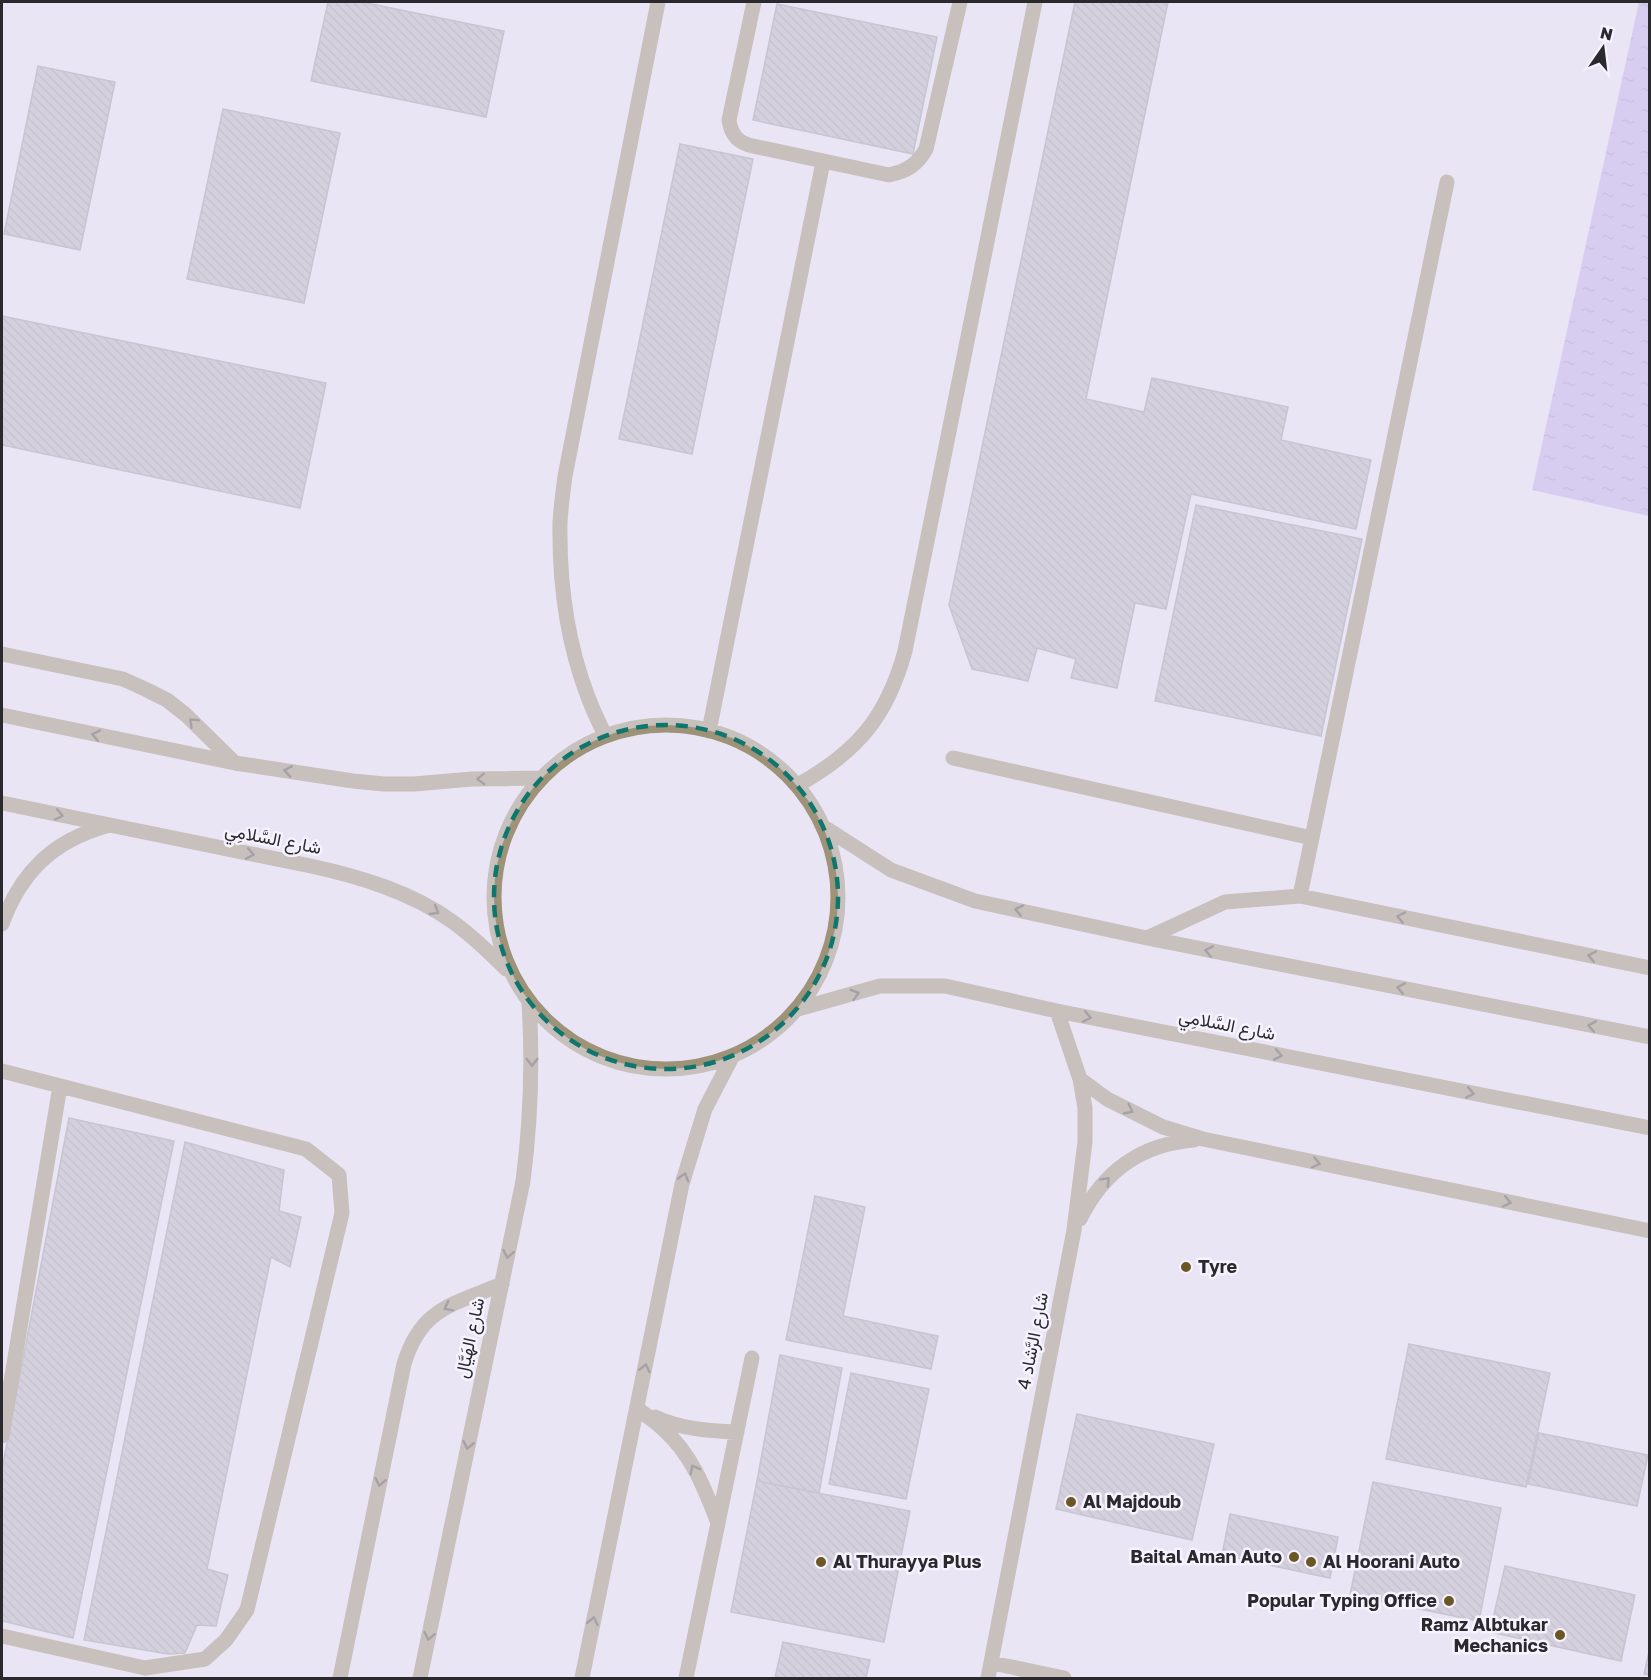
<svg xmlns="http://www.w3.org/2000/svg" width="1651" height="1680" font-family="'Golos Text',Vazirmatn,sans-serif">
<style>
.water{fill:url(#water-ripples)}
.building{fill:url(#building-back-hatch);stroke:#a09daa;stroke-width:1.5}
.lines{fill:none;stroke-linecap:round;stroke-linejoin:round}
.minor{stroke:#9e9278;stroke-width:15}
.oneway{stroke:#534e48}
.marked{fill:none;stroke:#0f766e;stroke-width:4.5;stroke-dasharray:12 8;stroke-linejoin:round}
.poi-dot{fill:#6b5726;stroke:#f6f3ff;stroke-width:2}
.labels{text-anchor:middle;stroke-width:5;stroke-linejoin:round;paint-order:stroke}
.street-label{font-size:18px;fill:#2a292e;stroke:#f6f3ff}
.poi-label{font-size:18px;font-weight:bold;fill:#2a292e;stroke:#f6f3ff;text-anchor:start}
</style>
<defs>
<pattern id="water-ripples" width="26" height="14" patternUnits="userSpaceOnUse" patternTransform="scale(1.5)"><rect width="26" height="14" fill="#c1b0ed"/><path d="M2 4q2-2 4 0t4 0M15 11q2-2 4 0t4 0" fill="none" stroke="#a697cc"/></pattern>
<pattern id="building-back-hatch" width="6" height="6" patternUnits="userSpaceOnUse" patternTransform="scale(1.5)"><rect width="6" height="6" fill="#bab6c4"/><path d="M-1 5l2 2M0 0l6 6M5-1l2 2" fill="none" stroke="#a09ca9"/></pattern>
</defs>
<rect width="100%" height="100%" fill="#e9e5f4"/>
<!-- water -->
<path class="water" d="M1639 2H1650L1649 516 1532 490Z"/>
<!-- building -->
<path class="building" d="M328 2H362L504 31 486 117 311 81Z
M1075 2H1168L1086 399 1144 412 1152 378 1288 407 1281 440 1371 460 1356 529 1191 494 1166 609 1135 603 1117 688 1071 678 1076 659 1037 648 1028 681 972 669 949 605Z
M777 4 937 37 913 154 753 120Z
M38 66 115 82 80 250 4 234Z
M223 109 340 133 304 303 187 279Z
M680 144 753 159 692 454 619 439Z
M2 316 326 383 300 508 2 445Z
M1196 505 1362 539 1321 736 1155 701Z
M69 1118 174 1141 73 1638 2 1621V1469Z
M185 1142 284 1170 279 1211 301 1217 290 1267 271 1257 207 1569 228 1575 216 1626 197 1625 185 1653 168 1654 84 1640Z
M815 1196 865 1207 843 1316 938 1336 931 1369 786 1340Z
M1409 1344 1550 1373 1526 1487 1386 1459Z
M780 1355 842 1368 819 1493 757 1481Z
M851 1373 929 1389 906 1499 829 1484Z
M1077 1414 1214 1444 1192 1540 1056 1509Z
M1539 1433 1648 1455 1637 1506 1528 1484Z
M757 1481 910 1511 884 1642 731 1612Z
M1373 1482 1501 1508 1479 1621 1350 1595Z
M1230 1514 1338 1537 1330 1578 1222 1555Z
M1505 1566 1635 1595 1621 1661 1490 1632Z
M783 1642 870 1660 866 1678H775Z
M1650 1647V1675L1644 1674Z"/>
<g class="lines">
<!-- minor -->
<path class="minor" d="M754 2 729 120C731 135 738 143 753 146L889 175C907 171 917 165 926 149L960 2
M2 654 123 679 145 689 167 700 186 715 235 763
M2 715 235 763 353 781 384 784H414L472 779 540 778
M494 897a172 172 0 1 1 344 0a172 172 0 1 1-344 0Z
M709 731 823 162
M605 735C599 723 593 710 588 697 567 642 559 581 560 522 561 506 563 491 565 476L658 2
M953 758 1312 838
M798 785C857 752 887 717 905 651L1035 2
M2 803 311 866C361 877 411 892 453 922 472 936 489 952 506 969
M824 827 891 870 975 901 1147 938 1650 1037
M1300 896 1447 182
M2 924C21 872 53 841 106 826
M1147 938 1225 902 1300 896 1650 968
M798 1009 880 986H945L1057 1011 1650 1128
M2 1071 306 1149 339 1175 342 1213 247 1610 226 1640 205 1659 145 1668 2 1636
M1080 1079 1107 1099 1163 1127 1203 1139 1650 1231
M1080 1219C1103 1172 1141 1144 1194 1140
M637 1408C645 1415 655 1421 663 1429 691 1453 705 1489 718 1523
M655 1417C681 1429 709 1431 737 1432
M2 1436 60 1086
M992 1663 1064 1678
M340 1678 404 1364C421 1308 452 1305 502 1284
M420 1678 523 1181C531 1119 533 1066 529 1003
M582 1678 682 1184 705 1109 732 1057
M686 1678 752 1358
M988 1678 1074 1230 1085 1142V1108L1080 1079 1057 1011"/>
</g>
<!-- one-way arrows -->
<defs><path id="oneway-chevron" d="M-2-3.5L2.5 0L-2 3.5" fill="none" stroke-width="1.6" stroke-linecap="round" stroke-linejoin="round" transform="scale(1.5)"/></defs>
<g class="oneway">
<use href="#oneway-chevron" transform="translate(193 722) rotate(-136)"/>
<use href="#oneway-chevron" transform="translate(96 735) rotate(-168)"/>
<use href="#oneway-chevron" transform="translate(288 771) rotate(-171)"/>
<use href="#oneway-chevron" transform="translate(481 779) rotate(178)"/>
<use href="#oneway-chevron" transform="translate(59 815) rotate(12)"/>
<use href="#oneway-chevron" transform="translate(250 854) rotate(11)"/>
<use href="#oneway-chevron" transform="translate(1019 910) rotate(-168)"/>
<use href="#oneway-chevron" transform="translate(435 911) rotate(31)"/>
<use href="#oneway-chevron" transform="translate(1401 917) rotate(-168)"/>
<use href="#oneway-chevron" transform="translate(1209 951) rotate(-169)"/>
<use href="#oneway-chevron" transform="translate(1592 956) rotate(-168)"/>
<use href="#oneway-chevron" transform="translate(1401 988) rotate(-169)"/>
<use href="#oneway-chevron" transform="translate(855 994) rotate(-16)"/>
<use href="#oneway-chevron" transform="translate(1087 1017) rotate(11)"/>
<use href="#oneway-chevron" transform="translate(1592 1026) rotate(-169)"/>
<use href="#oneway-chevron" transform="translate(1278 1055) rotate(11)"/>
<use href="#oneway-chevron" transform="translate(532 1062) rotate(90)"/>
<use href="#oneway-chevron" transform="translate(1470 1093) rotate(11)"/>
<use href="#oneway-chevron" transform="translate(1129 1110) rotate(27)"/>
<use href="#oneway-chevron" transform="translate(1316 1163) rotate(12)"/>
<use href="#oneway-chevron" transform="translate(684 1177) rotate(-74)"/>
<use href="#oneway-chevron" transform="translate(1106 1181) rotate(-47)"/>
<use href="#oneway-chevron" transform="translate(1507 1202) rotate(12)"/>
<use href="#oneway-chevron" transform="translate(508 1254) rotate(101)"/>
<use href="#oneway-chevron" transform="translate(448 1307) rotate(153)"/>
<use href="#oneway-chevron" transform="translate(645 1368) rotate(-78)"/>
<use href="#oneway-chevron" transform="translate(468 1445) rotate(102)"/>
<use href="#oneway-chevron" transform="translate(694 1469) rotate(-118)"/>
<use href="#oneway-chevron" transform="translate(380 1482) rotate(102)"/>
<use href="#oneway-chevron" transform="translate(593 1621) rotate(-79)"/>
<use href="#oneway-chevron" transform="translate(429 1636) rotate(102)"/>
</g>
<!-- marked area -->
<path d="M0 0H1651V1680H0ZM494 897a172 172 0 1 1 344 0a172 172 0 1 1-344 0Z" fill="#e9e5f4" fill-opacity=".55" fill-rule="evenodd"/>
<path class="marked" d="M494 897a172 172 0 1 1 344 0a172 172 0 1 1-344 0Z"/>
<!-- markers -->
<g class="poi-dot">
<circle cx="1186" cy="1267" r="6"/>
<circle cx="1071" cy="1502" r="6"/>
<circle cx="1294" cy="1557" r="6"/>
<circle cx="821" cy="1562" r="6"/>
<circle cx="1311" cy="1562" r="6"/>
<circle cx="1449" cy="1601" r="6"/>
<circle cx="1560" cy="1635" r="6"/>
</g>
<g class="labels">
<!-- street labels -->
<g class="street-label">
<text transform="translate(273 839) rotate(11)" y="6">شارع السَّلامِي</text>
<text transform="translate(1227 1025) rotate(11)" y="6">شارع السَّلامِي</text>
<text transform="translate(470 1338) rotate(-78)" y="6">شارع الهَيَّال</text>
<text transform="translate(1033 1341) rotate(-79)" y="6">شارع الرَّشاد 4</text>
</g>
<!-- poi labels -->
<g class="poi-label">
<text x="1198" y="1273">Tyre</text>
<text x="1083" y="1508">Al Majdoub</text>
<text x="1282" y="1563" text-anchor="end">Baital Aman Auto</text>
<text x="833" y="1568">Al Thurayya Plus</text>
<text x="1323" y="1568">Al Hoorani Auto</text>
<text x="1437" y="1607" text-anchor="end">Popular Typing Office</text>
<text x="1548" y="1631" text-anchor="end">Ramz Albtukar<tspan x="1548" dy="21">Mechanics</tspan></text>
</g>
</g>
<!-- border -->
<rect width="1651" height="1680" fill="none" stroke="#2a292e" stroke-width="6"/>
<!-- north arrow -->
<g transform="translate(1603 48) rotate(14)" stroke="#f6f3ff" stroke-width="4.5" paint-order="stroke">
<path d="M0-4.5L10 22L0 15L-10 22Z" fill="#2a292e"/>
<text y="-9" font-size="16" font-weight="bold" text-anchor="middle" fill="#2a292e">N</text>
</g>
</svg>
